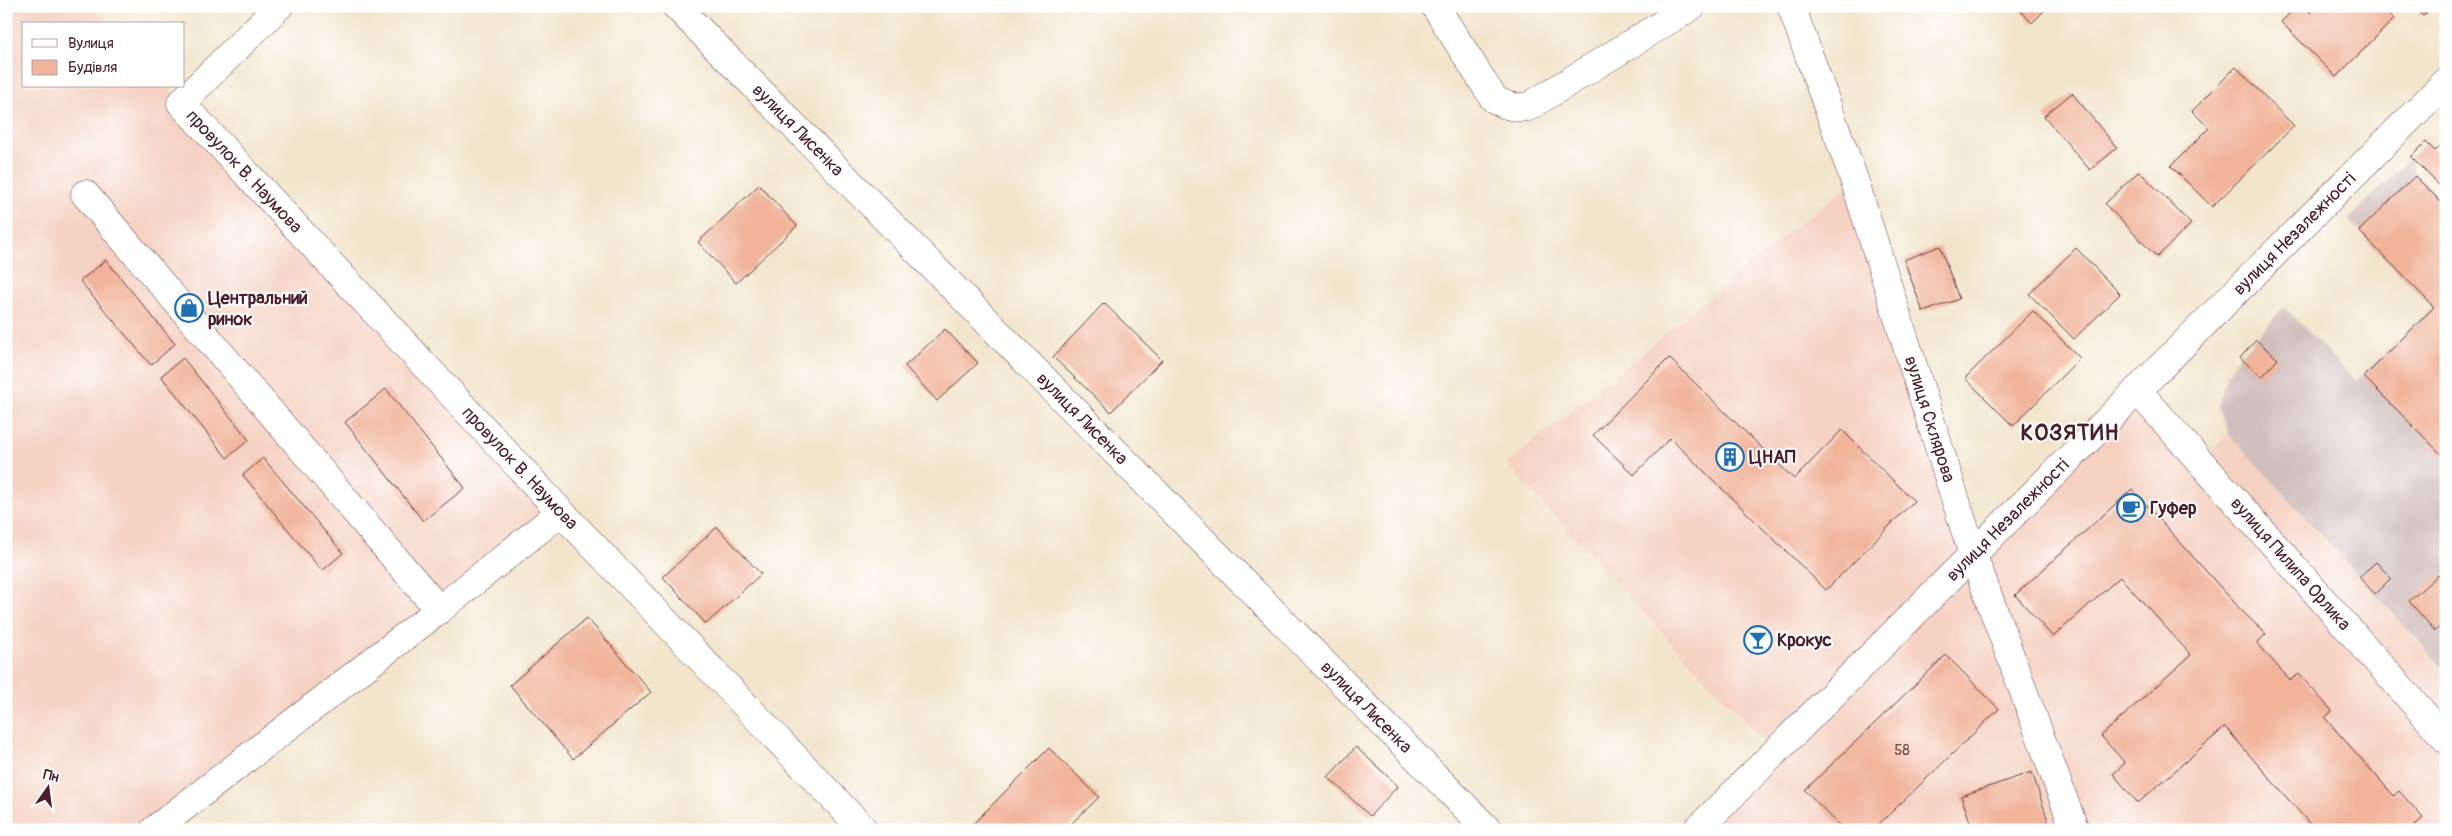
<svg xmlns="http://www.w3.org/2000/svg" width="2452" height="836" font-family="Pangolin,sans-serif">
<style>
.built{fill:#f5d2c2}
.industrial{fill:#d1bfbd}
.building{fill:#f1b39a}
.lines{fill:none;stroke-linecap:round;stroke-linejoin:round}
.minor-casing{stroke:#633d43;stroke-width:29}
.minor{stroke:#fff;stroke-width:28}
.labels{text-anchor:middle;stroke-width:4;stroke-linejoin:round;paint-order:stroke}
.number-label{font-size:15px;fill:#744447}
.street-label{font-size:18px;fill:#4a1f2b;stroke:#fff}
.poi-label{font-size:18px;font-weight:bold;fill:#4a1f2b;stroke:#fff;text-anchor:start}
.district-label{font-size:22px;font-weight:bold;letter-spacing:1px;fill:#4a1f2b;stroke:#fff}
</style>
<rect width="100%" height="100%" fill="#fff"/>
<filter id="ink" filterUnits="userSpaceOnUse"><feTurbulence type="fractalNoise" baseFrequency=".02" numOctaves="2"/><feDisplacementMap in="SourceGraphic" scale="10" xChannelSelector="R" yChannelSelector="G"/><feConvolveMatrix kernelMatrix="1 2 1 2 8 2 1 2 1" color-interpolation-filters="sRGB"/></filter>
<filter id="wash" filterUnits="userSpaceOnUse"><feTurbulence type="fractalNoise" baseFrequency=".0096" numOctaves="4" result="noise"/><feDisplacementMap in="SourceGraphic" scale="20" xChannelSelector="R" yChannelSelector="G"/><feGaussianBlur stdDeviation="1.12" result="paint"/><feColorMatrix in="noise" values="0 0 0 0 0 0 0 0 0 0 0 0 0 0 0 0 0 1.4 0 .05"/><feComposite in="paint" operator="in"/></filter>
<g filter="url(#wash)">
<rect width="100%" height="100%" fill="#f2e5cc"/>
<!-- built -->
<path class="built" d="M6 6H91L108 24H24V86H166L561 512 154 830H6Z
M1854 179 1973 555 2137 390 2200 461 2229 434 2446 675V830H1697L1774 753 1507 464Z"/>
<!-- industrial -->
<path class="industrial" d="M2411 157 2416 175 2446 203V672L2229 434 2218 407 2227 375 2238 358 2284 307 2356 381 2432 307 2348 220Z"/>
<g id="blocks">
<!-- building -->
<path class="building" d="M2016 6H2049L2032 23Z
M2297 6H2303L2310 13 2317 6H2382L2394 19 2336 77 2281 22Z
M2413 6H2433L2423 16Z
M2236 67 2294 126 2212 207 2171 166 2209 128 2192 111Z
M2072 93 2117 148 2090 170 2044 116Z
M2446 141V190L2445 191 2411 157 2426 142 2435 151Z
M2139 171 2191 224 2157 257 2105 204Z
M2415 176 2446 207V459L2364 377 2434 307 2359 231Z
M759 185 797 226 736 283 698 242Z
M1940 246 1959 299 1923 312 1904 260Z
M2076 248 2120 294 2074 339 2029 294Z
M106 260 175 344 151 365 80 281Z
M1104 303 1162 360 1111 412 1053 357Z
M2033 311 2080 358 2013 426 1965 378Z
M945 329 978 363 937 401 905 366Z
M2256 340 2278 359 2262 377 2240 358Z
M183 358 249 440 227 458 161 376Z
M1669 358 1794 479 1842 430 1914 501 1826 590 1670 438 1634 475 1593 435Z
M386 389 465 488 423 521 345 422Z
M263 458 343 553 322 571 243 475Z
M2132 489 2241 610 2266 634 2257 643 2290 680 2299 674 2332 711 2325 718 2394 796 2399 791 2423 818 2410 830H2315L2225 727 2138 803 2113 774 2125 763 2101 736 2191 655 2120 577 2053 637 2015 595Z
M717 527 761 574 706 624 663 577Z
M2376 562 2391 578 2375 594 2359 577Z
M2438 575 2446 583V622L2435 631 2409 601Z
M587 618 651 692 573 759 510 685Z
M1946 655 1999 709 1873 830H1844L1805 790Z
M1356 747 1398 786 1370 816 1328 777Z
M1049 748 1099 797 1065 830H967Z
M2032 772 2051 830H1973L1961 796Z"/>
</g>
</g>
<g filter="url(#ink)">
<use href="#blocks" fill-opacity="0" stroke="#633d43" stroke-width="1"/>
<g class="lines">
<defs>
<g id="minor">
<path id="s1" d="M279 6 181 103 561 512 864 830"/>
<path id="s2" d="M676 6 1488 830"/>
<path d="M1435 6 1494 99C1506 106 1514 108 1528 107L1692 6"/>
<path id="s3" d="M1791 6 1854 179 1973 555 2075 830"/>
<path d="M85 194 439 610 561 512"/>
<path id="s4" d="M2137 390 2446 739"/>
<path d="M154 830 439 610"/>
<path id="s5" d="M1697 830 2446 82"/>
</g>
</defs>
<!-- minor casing -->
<use href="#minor" class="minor-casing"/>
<!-- minor -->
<use href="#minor" class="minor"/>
</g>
</g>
<!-- icons -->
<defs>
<symbol id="shop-ring" viewBox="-11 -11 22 22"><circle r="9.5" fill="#fff" stroke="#1f6fb2" stroke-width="1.5"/><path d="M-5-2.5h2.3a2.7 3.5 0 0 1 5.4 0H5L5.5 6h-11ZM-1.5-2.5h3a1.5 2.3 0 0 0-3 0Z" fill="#1f6fb2"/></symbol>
<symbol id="building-ring" viewBox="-11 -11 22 22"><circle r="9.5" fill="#fff" stroke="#1f6fb2" stroke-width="1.5"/><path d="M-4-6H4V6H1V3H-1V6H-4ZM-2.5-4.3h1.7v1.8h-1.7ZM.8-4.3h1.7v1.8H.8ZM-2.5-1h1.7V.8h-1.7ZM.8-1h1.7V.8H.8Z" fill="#1f6fb2"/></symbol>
<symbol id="cafe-ring" viewBox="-11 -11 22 22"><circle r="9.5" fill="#fff" stroke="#1f6fb2" stroke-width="1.5"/><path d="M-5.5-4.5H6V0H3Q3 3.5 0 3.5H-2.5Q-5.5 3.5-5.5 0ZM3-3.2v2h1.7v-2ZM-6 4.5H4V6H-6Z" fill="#1f6fb2"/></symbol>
<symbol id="bar-ring" viewBox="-11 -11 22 22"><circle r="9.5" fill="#fff" stroke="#1f6fb2" stroke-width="1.5"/><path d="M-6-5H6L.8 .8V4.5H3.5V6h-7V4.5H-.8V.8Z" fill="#1f6fb2"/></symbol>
</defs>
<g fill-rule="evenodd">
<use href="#shop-ring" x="173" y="292" width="32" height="32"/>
<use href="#building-ring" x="1714" y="441" width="32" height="32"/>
<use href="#cafe-ring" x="2115" y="492" width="32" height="32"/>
<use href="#bar-ring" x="1742" y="624" width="32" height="32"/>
</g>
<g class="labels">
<!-- number labels -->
<g class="number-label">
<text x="1902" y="755">58</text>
</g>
<!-- street labels -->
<g class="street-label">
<text dy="6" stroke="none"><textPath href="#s2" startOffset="174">вулиця Лисенка</textPath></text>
<text dy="6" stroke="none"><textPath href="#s1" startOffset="231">провулок В. Наумова</textPath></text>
<text dy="6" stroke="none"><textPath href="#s5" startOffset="844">вулиця Незалежності</textPath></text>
<text dy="6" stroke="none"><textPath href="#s2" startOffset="579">вулиця Лисенка</textPath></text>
<text dy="6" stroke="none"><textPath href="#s3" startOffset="436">вулиця Склярова</textPath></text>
<text dy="6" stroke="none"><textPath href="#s1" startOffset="636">провулок В. Наумова</textPath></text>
<text dy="6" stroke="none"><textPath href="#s5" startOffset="439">вулиця Незалежності</textPath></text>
<text dy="6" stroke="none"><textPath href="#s4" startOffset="232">вулиця Пилипа Орлика</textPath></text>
<text dy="6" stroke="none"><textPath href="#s2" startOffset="984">вулиця Лисенка</textPath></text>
</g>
<!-- poi labels -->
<g class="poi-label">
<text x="208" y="304">Центральний<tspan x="208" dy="21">ринок</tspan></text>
<text x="1749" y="463">ЦНАП</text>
<text x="2150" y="514">Гуфер</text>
<text x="1777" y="646">Крокус</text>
</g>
<!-- district labels -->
<g class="district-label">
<text x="2070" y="440">КОЗЯТИН</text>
</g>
</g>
<!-- margin -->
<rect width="2452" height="836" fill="none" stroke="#fff" stroke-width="25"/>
<!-- legend -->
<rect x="22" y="22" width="162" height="65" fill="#ffffff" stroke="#b7a5aa"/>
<rect x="32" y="39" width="25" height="8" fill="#ffffff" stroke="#b7a5aa"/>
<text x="68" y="48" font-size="15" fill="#4a1f2b">Вулиця</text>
<rect x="32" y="60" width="25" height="15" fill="#f1b39a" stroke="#b7a5aa"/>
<text x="68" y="72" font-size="15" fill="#4a1f2b">Будівля</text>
<!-- north arrow -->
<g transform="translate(48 788) rotate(14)" stroke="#ffffff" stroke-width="4" paint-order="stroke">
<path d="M0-4L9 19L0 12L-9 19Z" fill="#4a1f2b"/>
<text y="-8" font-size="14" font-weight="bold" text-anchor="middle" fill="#4a1f2b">Пн</text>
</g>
</svg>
